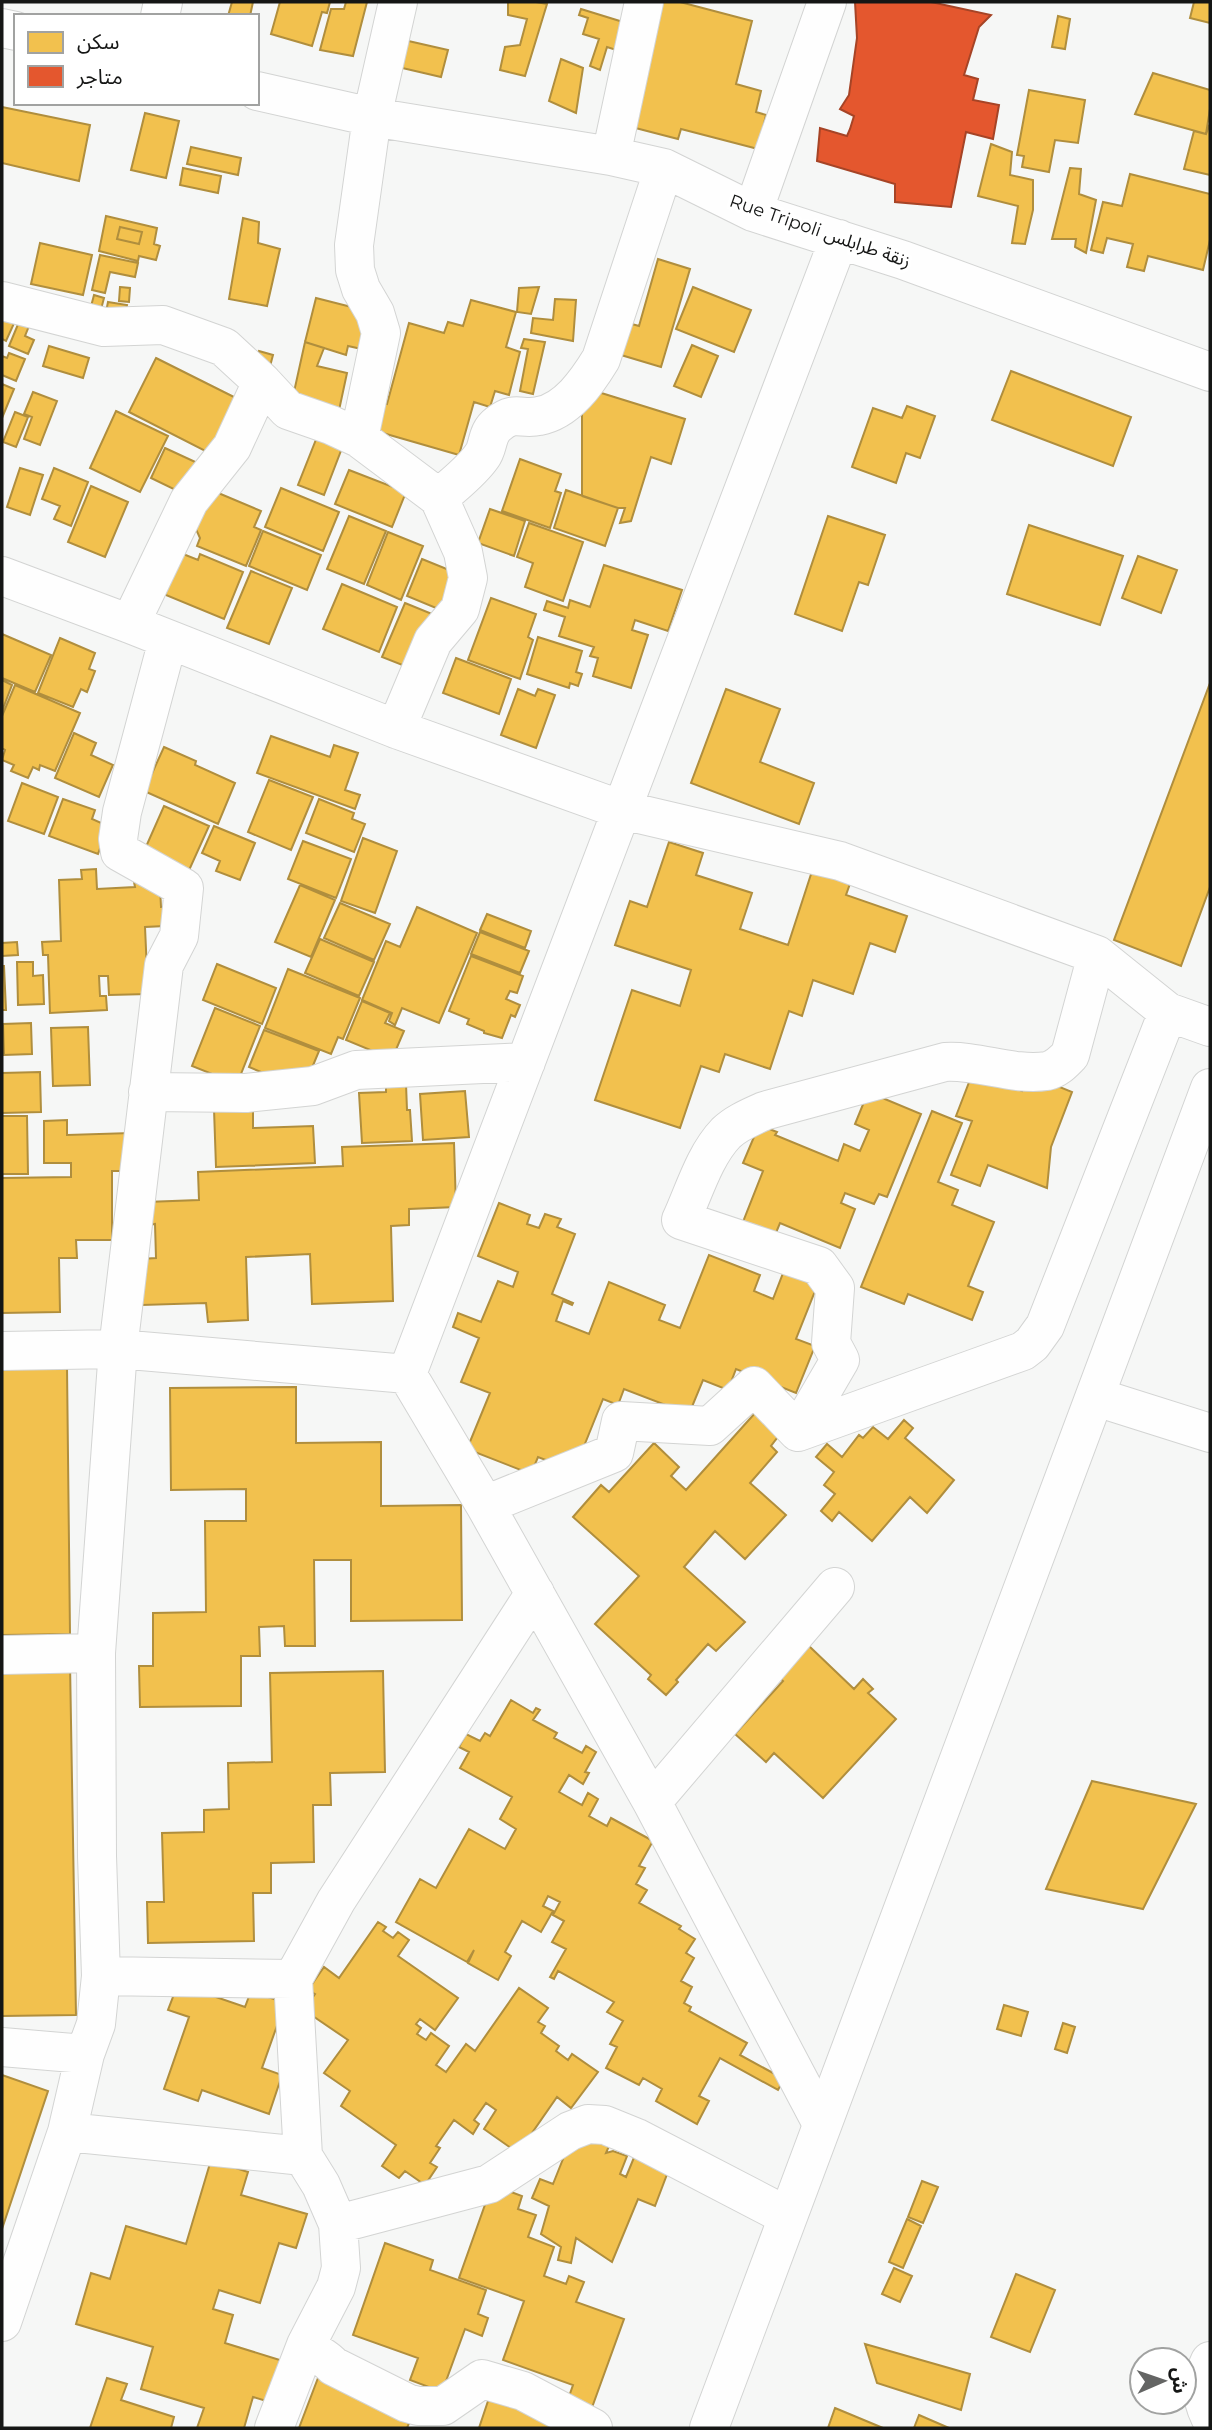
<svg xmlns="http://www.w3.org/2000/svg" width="1212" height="2430" font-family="Montserrat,'Noto Sans Arabic',sans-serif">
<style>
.homes{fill:#f2c14e;stroke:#b08e3d;stroke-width:2;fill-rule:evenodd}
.shops{fill:#e4572e;stroke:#a64426;stroke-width:2}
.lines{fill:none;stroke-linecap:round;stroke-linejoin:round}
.minor-casing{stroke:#d3d4d3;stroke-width:40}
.major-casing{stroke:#d3d4d3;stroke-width:40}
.minor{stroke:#fefefe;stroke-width:38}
.major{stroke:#fefefe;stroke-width:38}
.labels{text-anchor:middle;stroke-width:7;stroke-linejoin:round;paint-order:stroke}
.street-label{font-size:18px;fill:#151615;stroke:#fff}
</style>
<rect width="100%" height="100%" fill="#f6f7f6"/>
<!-- homes -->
<path class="homes" d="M232 2H253L250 16H228Z
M280 2H330L327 13 322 12 312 46 271 34Z
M346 2H367L353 56 320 50 331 9H344Z
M508 2H536L547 4 525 76 500 70 505 47 520 45 527 19 508 15Z
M651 2H680L752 21 736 84 761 91 756 112 766 115 758 149 681 129 678 139 620 124Z
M1194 2H1210V23L1190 18Z
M581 9 636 26 629 54 607 47 600 70 590 66 599 39 583 34 588 18 579 15Z
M1058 16 1070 19 1065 49 1052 47Z
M404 40 448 50 441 77 398 67Z
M561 59 583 68 576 113 549 101Z
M1153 73 1210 90V109L1206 134 1135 114Z
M1029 90 1085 100 1078 143 1055 140 1049 172 1022 167 1024 156 1017 155Z
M2 107 90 125 79 181 2 163Z
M145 113 179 121 166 178 131 170Z
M1210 124V175L1184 169 1194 131 1206 134Z
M991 144 1012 152 1010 175 1033 180V210L1025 244 1012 243 1018 206 978 196Z
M191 147 241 158 238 175 187 164Z
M183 168 221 176 218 193 180 185Z
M1070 168 1081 169 1079 194 1096 200 1086 253 1075 247 1076 239H1052Z
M1130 174 1210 194V240L1203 270 1148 256 1144 271 1127 267 1133 244 1107 238 1103 253 1091 250 1103 202 1122 206Z
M106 216 157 228 154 244 160 246 156 260 139 256 138 261 99 251ZM120 227 142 232 139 244 117 239Z
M243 218 259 222 258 243 280 249 267 306 229 299Z
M120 227 142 232 139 244 117 239Z
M40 243 92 255 83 295 31 284Z
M100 255 138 263 135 277 110 272 105 293 92 290Z
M658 259 690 269 661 367 611 352 621 321 639 326Z
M120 287 130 288 129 302 119 301Z
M539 287 531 314 517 312 519 288Z
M693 287 751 310 734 352 676 329Z
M94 295 104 298 99 317 89 314Z
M316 298 375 313 366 350 348 346 346 355 305 342Z
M555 299 576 300 573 341 531 333 533 318 553 320Z
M471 300 516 312 506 347 520 352 509 395 495 391 490 407 474 402 459 455 362 427 370 399 387 404 409 323 444 333 448 322 463 326Z
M108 302 127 305 125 315 106 312Z
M2 312 16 319 6 341 2 339Z
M21 317 31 321 25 336 34 340 28 354 9 346Z
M524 339 545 342 533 394 520 391 528 349 521 348Z
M305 342 324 348 317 366 347 373 338 415 292 401Z
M692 345 718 356 701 397 674 386Z
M49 346 89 358 83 378 43 366Z
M259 351 273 355 268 374 254 370Z
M9 353 25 359 16 381 2 375V356L7 358Z
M156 358 246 403 219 458 129 412Z
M1011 371 1131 417 1113 466 992 420Z
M2 384 14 389 2 418Z
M582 387 685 419 671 464 651 457 631 521 620 523 625 508H618L582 496Z
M33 392 57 401 40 445 24 439 32 417 24 414Z
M907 406 935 416 920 458 906 453 896 483 852 467 873 408 902 418Z
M116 411 168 436 140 492 90 468Z
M15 412 28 417 16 447 3 442Z
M317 437 342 448 324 495 298 485Z
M165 448 204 466 190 497 151 478Z
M520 459 561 474 555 491 561 493 550 528 502 511Z
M20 468 43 475 30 515 7 507Z
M54 468 88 482 71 526 54 519 60 506 42 499Z
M349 470 406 492 392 527 335 504Z
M91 486 128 502 105 557 68 542Z
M204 487 261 511 254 527 261 530 246 566 197 546 200 538 195 527Z
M281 488 339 512 323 551 265 527Z
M566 490 618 508 605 546 554 528Z
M490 509 525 521 514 556 478 543Z
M349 516 386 531 364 584 327 569Z
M828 516 885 535 868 585 859 582 842 631 795 614Z
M529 523 583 542 563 601 525 587 533 563 517 557Z
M1029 525 1123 556 1100 625 1007 594Z
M263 531 321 555 307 590 249 566Z
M388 532 423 546 401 600 367 585Z
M178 552 198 560 200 554 243 572 224 619 161 593Z
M1138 556 1177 570 1161 613 1122 598Z
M422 559 464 576 448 613 407 596Z
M604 565 682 590 668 631 635 620 632 630 648 635 631 688 593 676 598 658 590 656 594 647 559 636 565 617 544 610 547 601 568 608 570 600 590 607Z
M251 571 292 588 269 644 227 628Z
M342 584 397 607 379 652 323 629Z
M491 598 536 614 528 637 533 640 520 679 468 660Z
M405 603 437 616 415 670 382 657Z
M2 634 51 655 35 692 2 678Z
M538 637 582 651 576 672 582 674 578 686 570 683 569 688 527 674Z
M60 638 95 653 89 669 95 671 87 692 81 689 73 707 38 693Z
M456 658 511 679 499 714 443 693Z
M2 680 12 685 2 711Z
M1210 683V887L1181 966 1114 940Z
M15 685 80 713 55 771 40 765 39 770 33 767 28 778 11 771 14 765 2 760 5 750 2 748V716Z
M518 689 535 696 538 689 555 695 536 748 501 735Z
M726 689 780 709 760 762 814 783 799 824 691 783Z
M74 733 96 743 91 755 113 765 99 797 55 778Z
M271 736 330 757 334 745 358 753 345 790 360 795 355 809 257 773Z
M164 747 196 761 195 765 235 783 218 824 144 791Z
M269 780 313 797 291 850 248 832Z
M22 783 58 797 44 834 8 821Z
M63 799 95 810 92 819 108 826 98 854 49 836Z
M319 799 354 813 352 819 365 824 354 852 306 833Z
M164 806 209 826 186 877 141 858Z
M214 826 255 843 240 880 216 871 220 861 202 853Z
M363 838 397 851 375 913 341 901Z
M303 841 351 859 336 898 288 879Z
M669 842 703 853 696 875 752 893 740 929 788 945 814 865 852 878 846 895 907 916 895 952 870 943 853 994 813 980 802 1016 789 1011 770 1069 725 1054 719 1072 701 1066 680 1128 595 1100 632 990 680 1006 691 970 615 945 630 901 647 907Z
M96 869 97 889 135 887 134 882 160 887 161 907H164L165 926 145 927 148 994 109 995 108 976H99L100 996H106L107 1010 50 1013 48 955H43L42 942 61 941 59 880 82 879 81 870Z
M300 885 335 900 311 957 275 942Z
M340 903 390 924 374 960 324 938Z
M417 907 477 933 439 1023 402 1008 395 1025 389 1021 392 1013 362 1000 386 941 400 947Z
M487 914 531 931 525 948 480 930Z
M480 932 529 951 520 973 471 954Z
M320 939 374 962 359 996 305 973Z
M17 942 18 955 2 956V943Z
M471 956 523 976 517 993 510 991 506 999 520 1005 515 1017 511 1015 502 1038 484 1033V1031L467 1024 469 1019 449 1011Z
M17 962H33V976L43 975 44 1004 18 1005Z
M217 964 276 988 262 1024 203 1000Z
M2 966H4L6 1010H2Z
M288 969 360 998 343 1039 338 1037 331 1054 265 1028Z
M362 1001 390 1013 385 1023 404 1031 392 1059 346 1040Z
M215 1008 260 1026 237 1084 192 1066Z
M31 1023 32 1054 4 1055 3 1024Z
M88 1027 90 1085 53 1086 51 1028Z
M264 1030 319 1051 307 1080 273 1077 249 1067Z
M40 1072 41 1112 2 1113V1073Z
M973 1072 1022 1091 1028 1074 1072 1092 1051 1147 1047 1188 988 1165 980 1186 951 1175 972 1121 956 1116Z
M406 1084 407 1110H410L412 1141 362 1143 359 1093 386 1092V1085Z
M465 1091 469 1137 423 1140 420 1094Z
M868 1092 921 1114 887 1197 879 1194 874 1204 845 1193 841 1203 855 1209 840 1248 780 1223 773 1240 741 1227 763 1171 743 1163 759 1125 777 1132 775 1135 838 1161 844 1144 860 1151 869 1130 855 1124Z
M253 1107V1128L313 1126 315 1163 216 1167 214 1109Z
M932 1111 962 1123 938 1182 958 1190 952 1205 994 1222 968 1286 983 1292 972 1320 908 1294 904 1304 861 1287Z
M2 1116H27L28 1174H2Z
M67 1120V1135L131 1133V1171H112V1240H76L77 1258H59L60 1312 2 1313V1178L71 1177V1163H44V1121Z
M454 1143 456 1207 409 1209V1225L391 1226 393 1301 312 1304 310 1254 246 1257 248 1320 208 1322 206 1303 142 1305 140 1259 156 1258 155 1224 147 1225 146 1202 199 1200 198 1172 343 1166 342 1147Z
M499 1203 530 1215 527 1224 539 1228 545 1214 561 1219 557 1227 575 1234 552 1294 573 1303 572 1305 563 1301 556 1321 589 1334 609 1282 665 1305 659 1320 680 1328 709 1255 760 1275 754 1291 773 1299 785 1268 819 1281 796 1339 815 1346 796 1393 736 1369 728 1390 703 1380 689 1414 624 1389 618 1405 603 1399 578 1461 564 1467 538 1457 531 1474 467 1449 490 1393 461 1382 479 1338 453 1327 458 1313 481 1322 498 1281 513 1287 518 1272 478 1256Z
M67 1367 70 1634 2 1635V1368Z
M296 1387V1443L381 1442V1506L461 1505 462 1620 351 1621V1560H314L315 1646H285L284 1626 259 1627 260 1656H241V1706L140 1707 139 1666H153V1613L206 1612 205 1521H246V1489L171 1490 170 1388Z
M756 1412 780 1434 771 1446 777 1452 750 1483 786 1515 745 1559 715 1531 684 1567 745 1622 716 1651 708 1644 676 1680 678 1682 666 1695 648 1679 651 1675 595 1624 639 1576 573 1517 601 1485 609 1492 654 1443 679 1467 671 1476 686 1490Z
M904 1420 913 1428 905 1438 954 1480 927 1513 910 1497 872 1541 839 1512 832 1521 821 1511 835 1494 824 1485 834 1472 816 1457 827 1444 842 1457 859 1435 863 1438 873 1427 888 1439Z
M809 1646 854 1689 863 1679 873 1689 868 1693 896 1719 823 1798 774 1753 766 1762 735 1734 783 1681 774 1673Z
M70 1663 76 2015 2 2016V1664Z
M383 1671 385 1772 330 1773 331 1805H313L314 1862 271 1863V1893H253L254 1941 148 1943 147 1902H164L162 1833 204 1832V1810L229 1809 228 1763 272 1762 270 1673Z
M511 1700 533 1713 536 1708 540 1710 533 1720 557 1733 554 1738 582 1753 586 1746 596 1752 585 1772 589 1773 583 1784 569 1775 559 1792 582 1805 588 1793 598 1799 589 1816 607 1826 611 1818 653 1841 639 1866 645 1868 636 1884 647 1890 639 1903 681 1926 679 1929 695 1939 686 1953 694 1958 681 1981 692 1987 684 2003 691 2007 689 2011 747 2043 740 2055 784 2079 778 2090 720 2058 699 2096 709 2101 697 2124 656 2101 662 2089 643 2078 639 2085 606 2068 617 2047 610 2044 623 2021 607 2012 614 2002 558 1971 554 1979 550 1977 566 1949 552 1942 564 1921 553 1915 560 1902 548 1896 543 1906 553 1911 541 1932 522 1921 505 1952 511 1956 498 1980 468 1963 474 1950 467 1962 396 1922 420 1879 436 1888 469 1829 505 1849 516 1829 500 1819 512 1797 460 1768 469 1752 459 1747 466 1734 480 1741 485 1733 490 1736Z
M1092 1781 1196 1804 1143 1909 1046 1889Z
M378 1922 386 1927 383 1931 393 1938 398 1932 409 1940 398 1956 458 1998 435 2030 420 2019 416 2024 421 2028 417 2034 426 2040 431 2033 449 2046 436 2065 446 2072 466 2044 475 2051 519 1988 548 2008 538 2022 545 2026 541 2033 559 2046 556 2051 568 2060 572 2054 598 2072 571 2108 557 2097 518 2153 484 2129 496 2110 486 2103 474 2120 479 2124 473 2134 454 2120 436 2146 440 2148 430 2163 437 2167 425 2185 405 2171 399 2178 382 2166 396 2145 341 2106 350 2091 324 2073 348 2040 304 2010 315 1994 308 1990 324 1967 339 1978Z
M178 1984 245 2007 251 1991 285 2003 262 2068 282 2075 269 2114 202 2090 198 2101 164 2089 189 2017 168 2010Z
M1004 2005 1028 2012 1021 2036 997 2029Z
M1063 2023 1075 2027 1067 2053 1055 2049Z
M2 2075 48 2091 2 2229Z
M573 2134 612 2139 606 2153 613 2151 627 2156 620 2174 626 2177 635 2155 669 2169 655 2206 638 2199 612 2262 576 2238 571 2263 558 2260 561 2247 541 2234 549 2206 532 2198 540 2179 553 2184Z
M211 2160 248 2172 241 2195 307 2214 296 2248 279 2243 260 2303 219 2290 213 2309 233 2315 225 2343 286 2362 273 2403 253 2397 244 2428H197L204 2408 141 2389 153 2347 76 2324 91 2273 110 2279 126 2226 186 2244Z
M922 2181 938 2187 923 2223 908 2217Z
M492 2185 522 2196 518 2209 536 2215 528 2237 554 2247 544 2276 566 2284 569 2276 584 2282 576 2302 624 2319 590 2413 566 2405 573 2385 503 2360 524 2301 459 2278Z
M907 2219 921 2226 903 2268 889 2262Z
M385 2243 433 2260 430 2270 486 2290 478 2314 488 2318 482 2336 465 2329 442 2392 410 2380 418 2358 353 2335Z
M894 2268 912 2276 900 2302 882 2294Z
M1016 2274 1055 2290 1030 2352 991 2337Z
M865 2344 970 2374 961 2410 877 2383Z
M107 2378 127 2384 121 2400 174 2417 171 2428H90Z
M318 2378 413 2414 407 2428H299Z
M490 2395 564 2428H479Z
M835 2408 883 2428H828Z
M919 2415 949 2428H914Z"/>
<!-- shops -->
<path class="shops" d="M855 2H931L991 15 979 27 964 75 978 79 973 100 999 105 993 139 966 132 951 207 895 202V184L817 161 820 128 847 136 850 129 854 116 840 109 849 95 857 38Z"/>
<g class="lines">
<defs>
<path id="minor" d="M160 16 163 2
M2 28 16 31
M257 91 372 117 611 156 664 168 753 212 903 260 1210 372
M611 156 644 2
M753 212 827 2
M2 301 104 327 163 325 224 347 262 382 232 447 189 501 130 624
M262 382 288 410 331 425 359 438 381 333 375 313 361 289 355 270 354 245 372 117 398 2
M359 438 439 498 463 552 468 578 460 609 433 641 396 729
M439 498C453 485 471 472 482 456 489 447 486 433 498 424 515 410 521 420 539 416 567 411 587 382 601 359L664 168
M2 576 130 624 396 729 622 810 840 861 1097 955
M148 1092 246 1093 313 1086 356 1070 526 1062
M2 1351 118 1349 407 1374 485 1505 652 1802 822 2124
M407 1374 839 239
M1096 1397 1210 1433
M798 1432 840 1360 831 1343 835 1288 819 1266 681 1220C694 1192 704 1156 726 1133 736 1123 751 1117 764 1111L945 1062C979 1060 1013 1076 1047 1071 1057 1069 1063 1062 1070 1055L1097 955 1168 1012 1210 1027
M485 1505 614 1453 621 1421 710 1426 754 1386 798 1432 1023 1351 1032 1344 1045 1326 1168 1012
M2 1655 96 1653
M652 1802 835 1587
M101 1976 293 1979
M2 2047 85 2054
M67 2132 303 2156
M338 2224 489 2184 570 2131 588 2124 605 2125 637 2138 787 2216
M2 2322 67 2132 85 2054 96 2024 101 1976 97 1856 96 1653 118 1349 164 965 179 936 184 888 120 852 118 839 122 812 168 640
M306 2345C314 2354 325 2356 333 2366L407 2403 418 2406H443L482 2379 523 2391 593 2428
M1210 2361C1200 2381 1200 2396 1210 2417
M274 2428 306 2345 336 2287 341 2268 338 2224 321 2185 303 2156 293 1979 336 1901 535 1593"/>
<path id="major" d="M709 2428 1210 1088"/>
</defs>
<!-- minor casing -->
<use href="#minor" class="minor-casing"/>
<!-- major casing -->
<use href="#major" class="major-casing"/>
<!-- minor -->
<use href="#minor" class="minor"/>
<!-- major -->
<use href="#major" class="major"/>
</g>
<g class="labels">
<!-- street labels -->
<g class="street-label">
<text transform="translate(820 231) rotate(19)" y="6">Rue Tripoli زنقة طرابلس</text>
</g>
</g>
<!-- border -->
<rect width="1212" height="2430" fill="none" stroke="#151615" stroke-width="7"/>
<!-- legend -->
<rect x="14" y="14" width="245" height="91" fill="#ffffff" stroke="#a1a2a1" stroke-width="2"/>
<rect x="28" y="32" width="35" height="21" fill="#f2c14e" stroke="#a1a2a1" stroke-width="2"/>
<text x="77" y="49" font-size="21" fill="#151615">سكن</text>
<rect x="28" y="66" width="35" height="21" fill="#e4572e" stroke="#a1a2a1" stroke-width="2"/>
<text x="77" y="84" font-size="21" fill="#151615">متاجر</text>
<!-- north arrow -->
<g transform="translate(1163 2381) rotate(88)"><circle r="33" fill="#ffffff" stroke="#a1a2a1" stroke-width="2"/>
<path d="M0-5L12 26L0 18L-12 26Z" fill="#646564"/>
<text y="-10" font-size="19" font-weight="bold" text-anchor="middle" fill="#151615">ش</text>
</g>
</svg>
